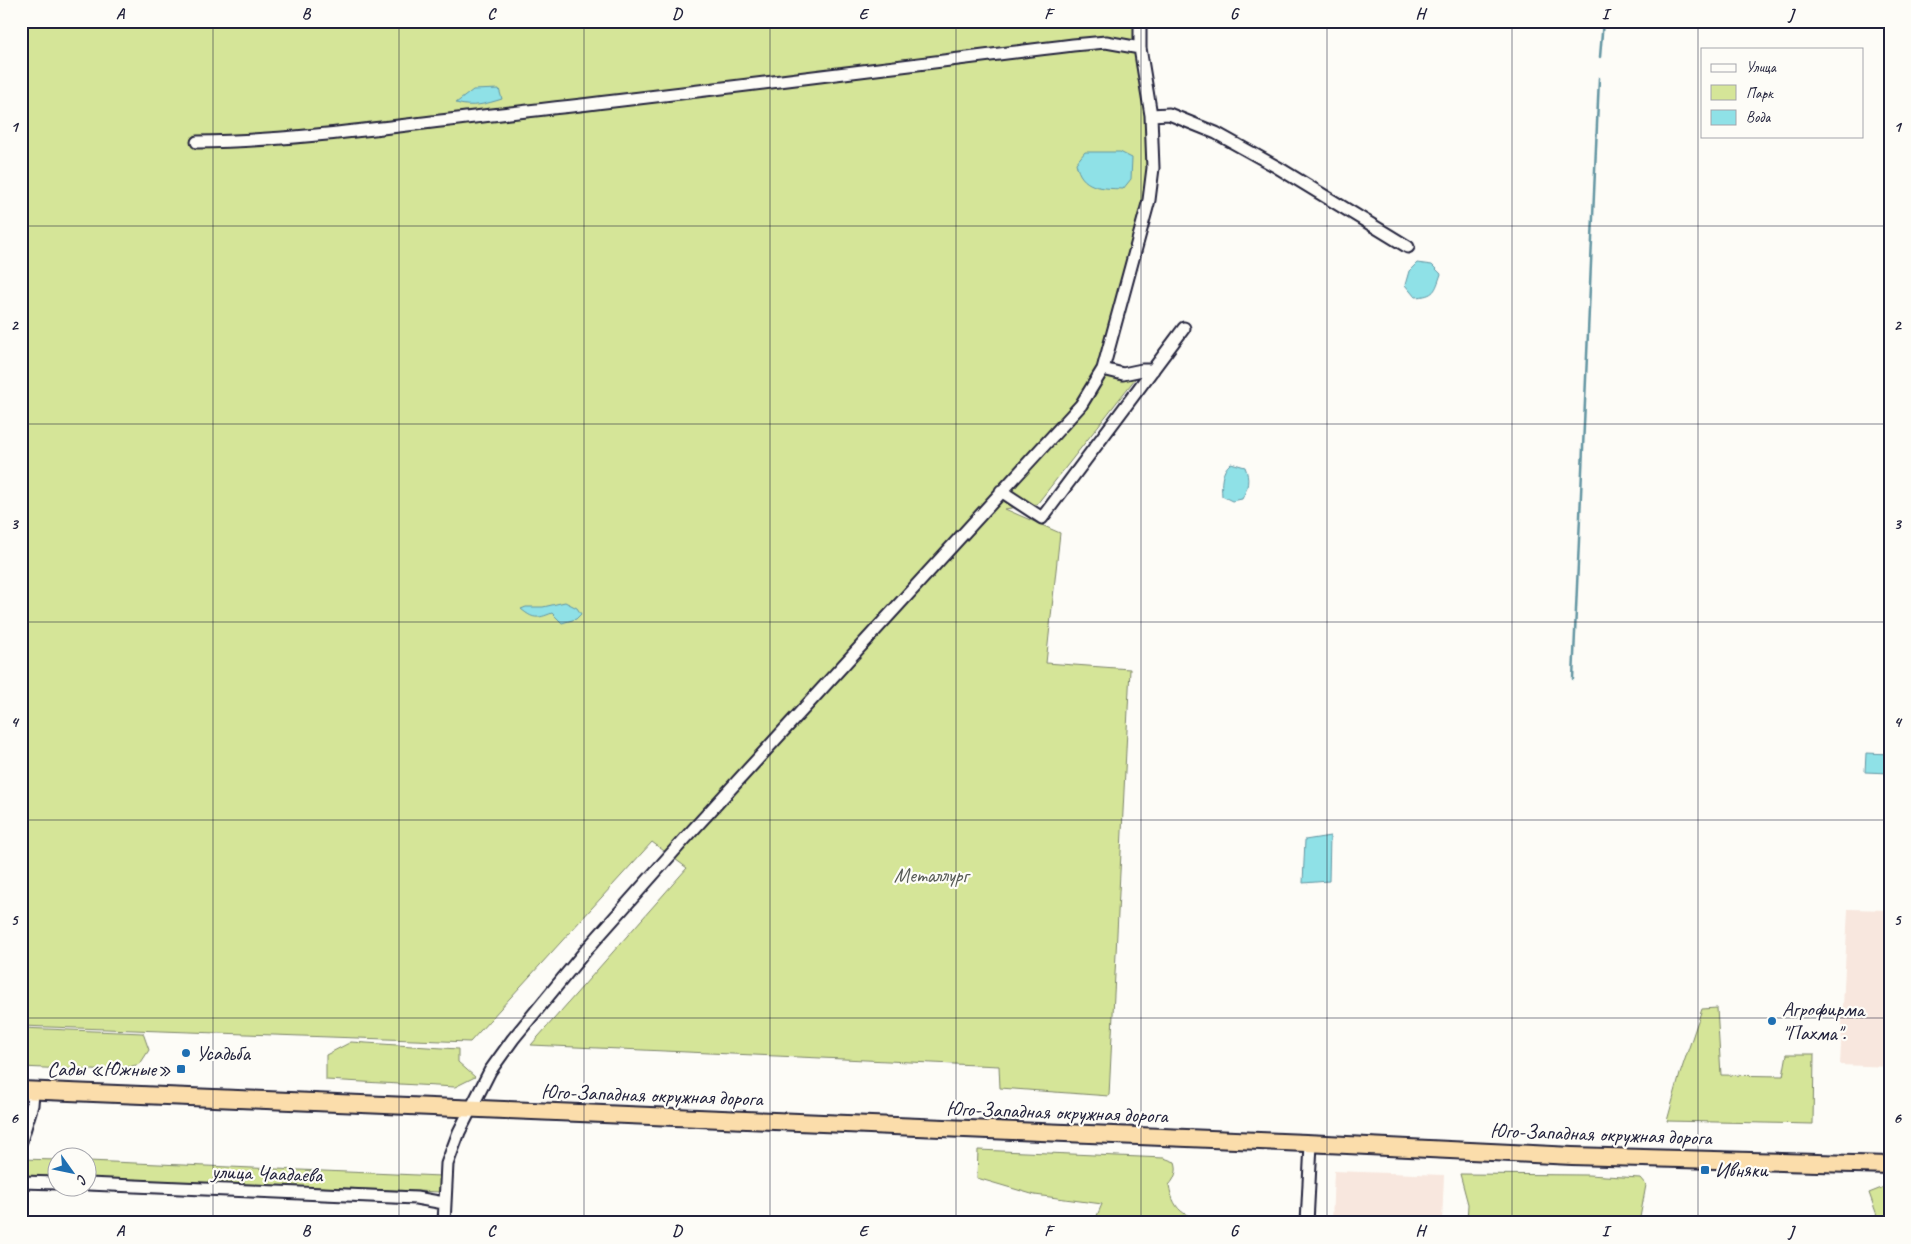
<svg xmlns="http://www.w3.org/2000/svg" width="1911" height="1244" font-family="Caveat,sans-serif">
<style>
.built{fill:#f8e7de}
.green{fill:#d5e598;stroke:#7c846a}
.water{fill:#8fe1e7;stroke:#6395a2}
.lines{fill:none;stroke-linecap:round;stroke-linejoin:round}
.stream{stroke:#6395a2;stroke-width:2.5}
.minor-casing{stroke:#22223b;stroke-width:15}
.highway-casing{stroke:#22223b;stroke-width:20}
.minor{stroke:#fdfcf7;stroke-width:11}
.highway{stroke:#fbddab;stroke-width:16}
.grid{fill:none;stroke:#22223b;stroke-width:1;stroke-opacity:0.55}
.poi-dot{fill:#1f6fb2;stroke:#fdfcf7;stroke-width:2}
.labels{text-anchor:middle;stroke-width:4.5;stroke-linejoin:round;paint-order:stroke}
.park-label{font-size:21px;fill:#585c57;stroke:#fdfcf7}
.poi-label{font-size:21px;fill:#22223b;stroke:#fdfcf7;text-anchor:start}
.street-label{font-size:21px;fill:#22223b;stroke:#fdfcf7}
.neatline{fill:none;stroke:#22223b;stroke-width:2}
.grid-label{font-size:16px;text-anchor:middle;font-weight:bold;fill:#22223b}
</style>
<rect width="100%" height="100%" fill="#fdfcf7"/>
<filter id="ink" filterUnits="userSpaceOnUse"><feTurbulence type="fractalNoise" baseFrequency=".02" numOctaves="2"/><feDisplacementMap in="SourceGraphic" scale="10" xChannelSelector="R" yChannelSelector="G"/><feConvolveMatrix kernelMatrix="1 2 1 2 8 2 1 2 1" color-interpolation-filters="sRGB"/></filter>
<g filter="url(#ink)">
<!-- built -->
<path class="built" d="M1848 909 1890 910V1067L1840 1065Z
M1334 1171 1444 1175 1442 1223H1332Z"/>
<!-- green -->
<path class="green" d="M21 21H1140L1153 168 1103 368 1142 370 1037 504 1005 509 1060 533 1046 663 1130 669 1109 1096 1000 1088 999 1066 531 1045 687 868 652 842 470 1042 21 1026Z
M1717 1008 1721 1075 1783 1076 1787 1054H1814L1813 1124 1667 1121 1680 1074 1702 1009Z
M21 1028 143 1033 149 1050 140 1064 114 1071 21 1067Z
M351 1042 458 1049V1062L475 1077 455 1087 326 1080V1055Z
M978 1150 1164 1158 1175 1162C1178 1170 1175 1179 1169 1185 1174 1215 1188 1217 1215 1223H1094L1102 1204 1035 1195 977 1178Z
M21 1159 57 1160V1177L21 1176Z
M88 1161 441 1176V1192L88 1178Z
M1460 1174 1588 1175 1640 1178 1646 1185 1639 1223H1467L1468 1204Z
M1884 1187H1890V1221L1878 1218 1869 1193Z"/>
<!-- water -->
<path class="water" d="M499 89 502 99C486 104 472 108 456 103L473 90Z
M1085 152H1120L1132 158 1131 179 1123 189C1101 188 1081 189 1076 163Z
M1417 263 1432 265 1441 274C1435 291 1435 296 1415 297L1405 285 1409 271Z
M1231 463 1245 467C1250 479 1248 488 1242 499L1232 501 1222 496C1221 484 1221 471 1231 463Z
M565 602 577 608 581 614 576 619 562 623 552 613C537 619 533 619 521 609L526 607H543Z
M1866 753 1890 754V773L1865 772Z
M1330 836 1329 881 1303 883 1305 840Z"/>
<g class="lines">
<!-- stream -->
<path class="stream" d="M1600 57 1603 21
M1573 679 1599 78"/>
<defs>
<path id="minor" d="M1151 115 1169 114 1216 133 1277 167 1408 247
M197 142C298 141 400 125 501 114 692 93 882 68 1073 45L1106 42 1140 48
M1103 369 1123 374 1142 370H1153
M1001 491 1042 518 1184 328
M21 1141 32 1105 33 1091
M21 1182 58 1183
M88 1184 416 1198 444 1203
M444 1223 447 1164 459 1132 490 1071 513 1039 587 949 681 843 1081 405 1103 369 1149 200 1153 168 1151 115 1140 48V21
M1307 1223 1311 1144"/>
<path id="highway" d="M21 1090 1306 1143 1572 1156 1890 1165"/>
</defs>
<!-- minor casing -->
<use href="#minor" class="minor-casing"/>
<!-- highway casing -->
<use href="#highway" class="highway-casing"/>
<!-- minor -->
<use href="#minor" class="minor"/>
<!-- highway -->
<use href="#highway" class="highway"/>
</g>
</g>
<!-- grid -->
<path class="grid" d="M213 21V1223M399 21V1223M584 21V1223M770 21V1223M956 21V1223M1141 21V1223M1327 21V1223M1512 21V1223M1698 21V1223M21 226H1890M21 424H1890M21 622H1890M21 820H1890M21 1018H1890"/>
<!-- markers -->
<g class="poi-dot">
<circle cx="1772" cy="1021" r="5"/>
<circle cx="186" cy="1053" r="5"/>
<rect x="176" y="1064" width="10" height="10" rx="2.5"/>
<rect x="1700" y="1165" width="10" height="10" rx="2.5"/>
</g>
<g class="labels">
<!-- park labels -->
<g class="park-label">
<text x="931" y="882">Металлург</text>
</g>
<!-- poi labels -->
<g class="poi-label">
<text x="1782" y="1016">Агрофирма<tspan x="1782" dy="24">"Пахма".</tspan></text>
<text x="196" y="1060">Усадьба</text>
<text x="171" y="1076" text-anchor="end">Сады «Южные»</text>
<text x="1715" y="1177">Ивняки</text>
</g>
<!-- street labels -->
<g class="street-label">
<text transform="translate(652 1095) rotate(2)" y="7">Юго-Западная окружная дорога</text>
<text transform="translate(1057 1112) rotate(2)" y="7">Юго-Западная окружная дорога</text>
<text transform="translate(1601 1134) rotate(2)" y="7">Юго-Западная окружная дорога</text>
<text transform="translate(267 1173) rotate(2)" y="7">улица Чаадаева</text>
</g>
</g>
<!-- margin -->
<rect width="1911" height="1244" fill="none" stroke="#fdfcf7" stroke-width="55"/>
<!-- legend -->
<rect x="1701" y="48" width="162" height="90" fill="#fdfcf7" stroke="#a5a5ac"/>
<rect x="1711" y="64" width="25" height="8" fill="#fdfcf7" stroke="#a5a5ac"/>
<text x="1746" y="72" font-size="15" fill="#22223b">Улица</text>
<rect x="1711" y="85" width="25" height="15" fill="#d5e598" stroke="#a5a5ac"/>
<text x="1746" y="98" font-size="15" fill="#22223b">Парк</text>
<rect x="1711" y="110" width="25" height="15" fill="#8fe1e7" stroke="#a5a5ac"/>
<text x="1746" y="122" font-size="15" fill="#22223b">Вода</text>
<!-- north arrow -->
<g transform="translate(72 1172) rotate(123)"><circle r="24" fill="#fdfcf7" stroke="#a5a5ac"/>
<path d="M0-4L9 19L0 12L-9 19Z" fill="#1f6fb2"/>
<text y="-8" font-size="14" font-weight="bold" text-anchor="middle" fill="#22223b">С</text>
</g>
<rect x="28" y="28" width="1856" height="1188" class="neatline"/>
<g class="grid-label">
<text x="120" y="19">A</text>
<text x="306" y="19">B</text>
<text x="491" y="19">C</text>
<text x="677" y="19">D</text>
<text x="863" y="19">E</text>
<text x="1048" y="19">F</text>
<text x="1234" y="19">G</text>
<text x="1420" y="19">H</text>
<text x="1605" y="19">I</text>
<text x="1791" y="19">J</text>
<text x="14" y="132">1</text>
<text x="1897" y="132">1</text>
<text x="14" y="330">2</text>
<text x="1897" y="330">2</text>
<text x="14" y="529">3</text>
<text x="1897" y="529">3</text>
<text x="14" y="727">4</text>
<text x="1897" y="727">4</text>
<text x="14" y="925">5</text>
<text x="1897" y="925">5</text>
<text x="14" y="1123">6</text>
<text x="1897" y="1123">6</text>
<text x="120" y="1236">A</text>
<text x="306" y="1236">B</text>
<text x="491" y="1236">C</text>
<text x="677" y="1236">D</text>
<text x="863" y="1236">E</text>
<text x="1048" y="1236">F</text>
<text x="1234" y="1236">G</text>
<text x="1420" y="1236">H</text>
<text x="1605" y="1236">I</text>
<text x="1791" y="1236">J</text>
</g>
</svg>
